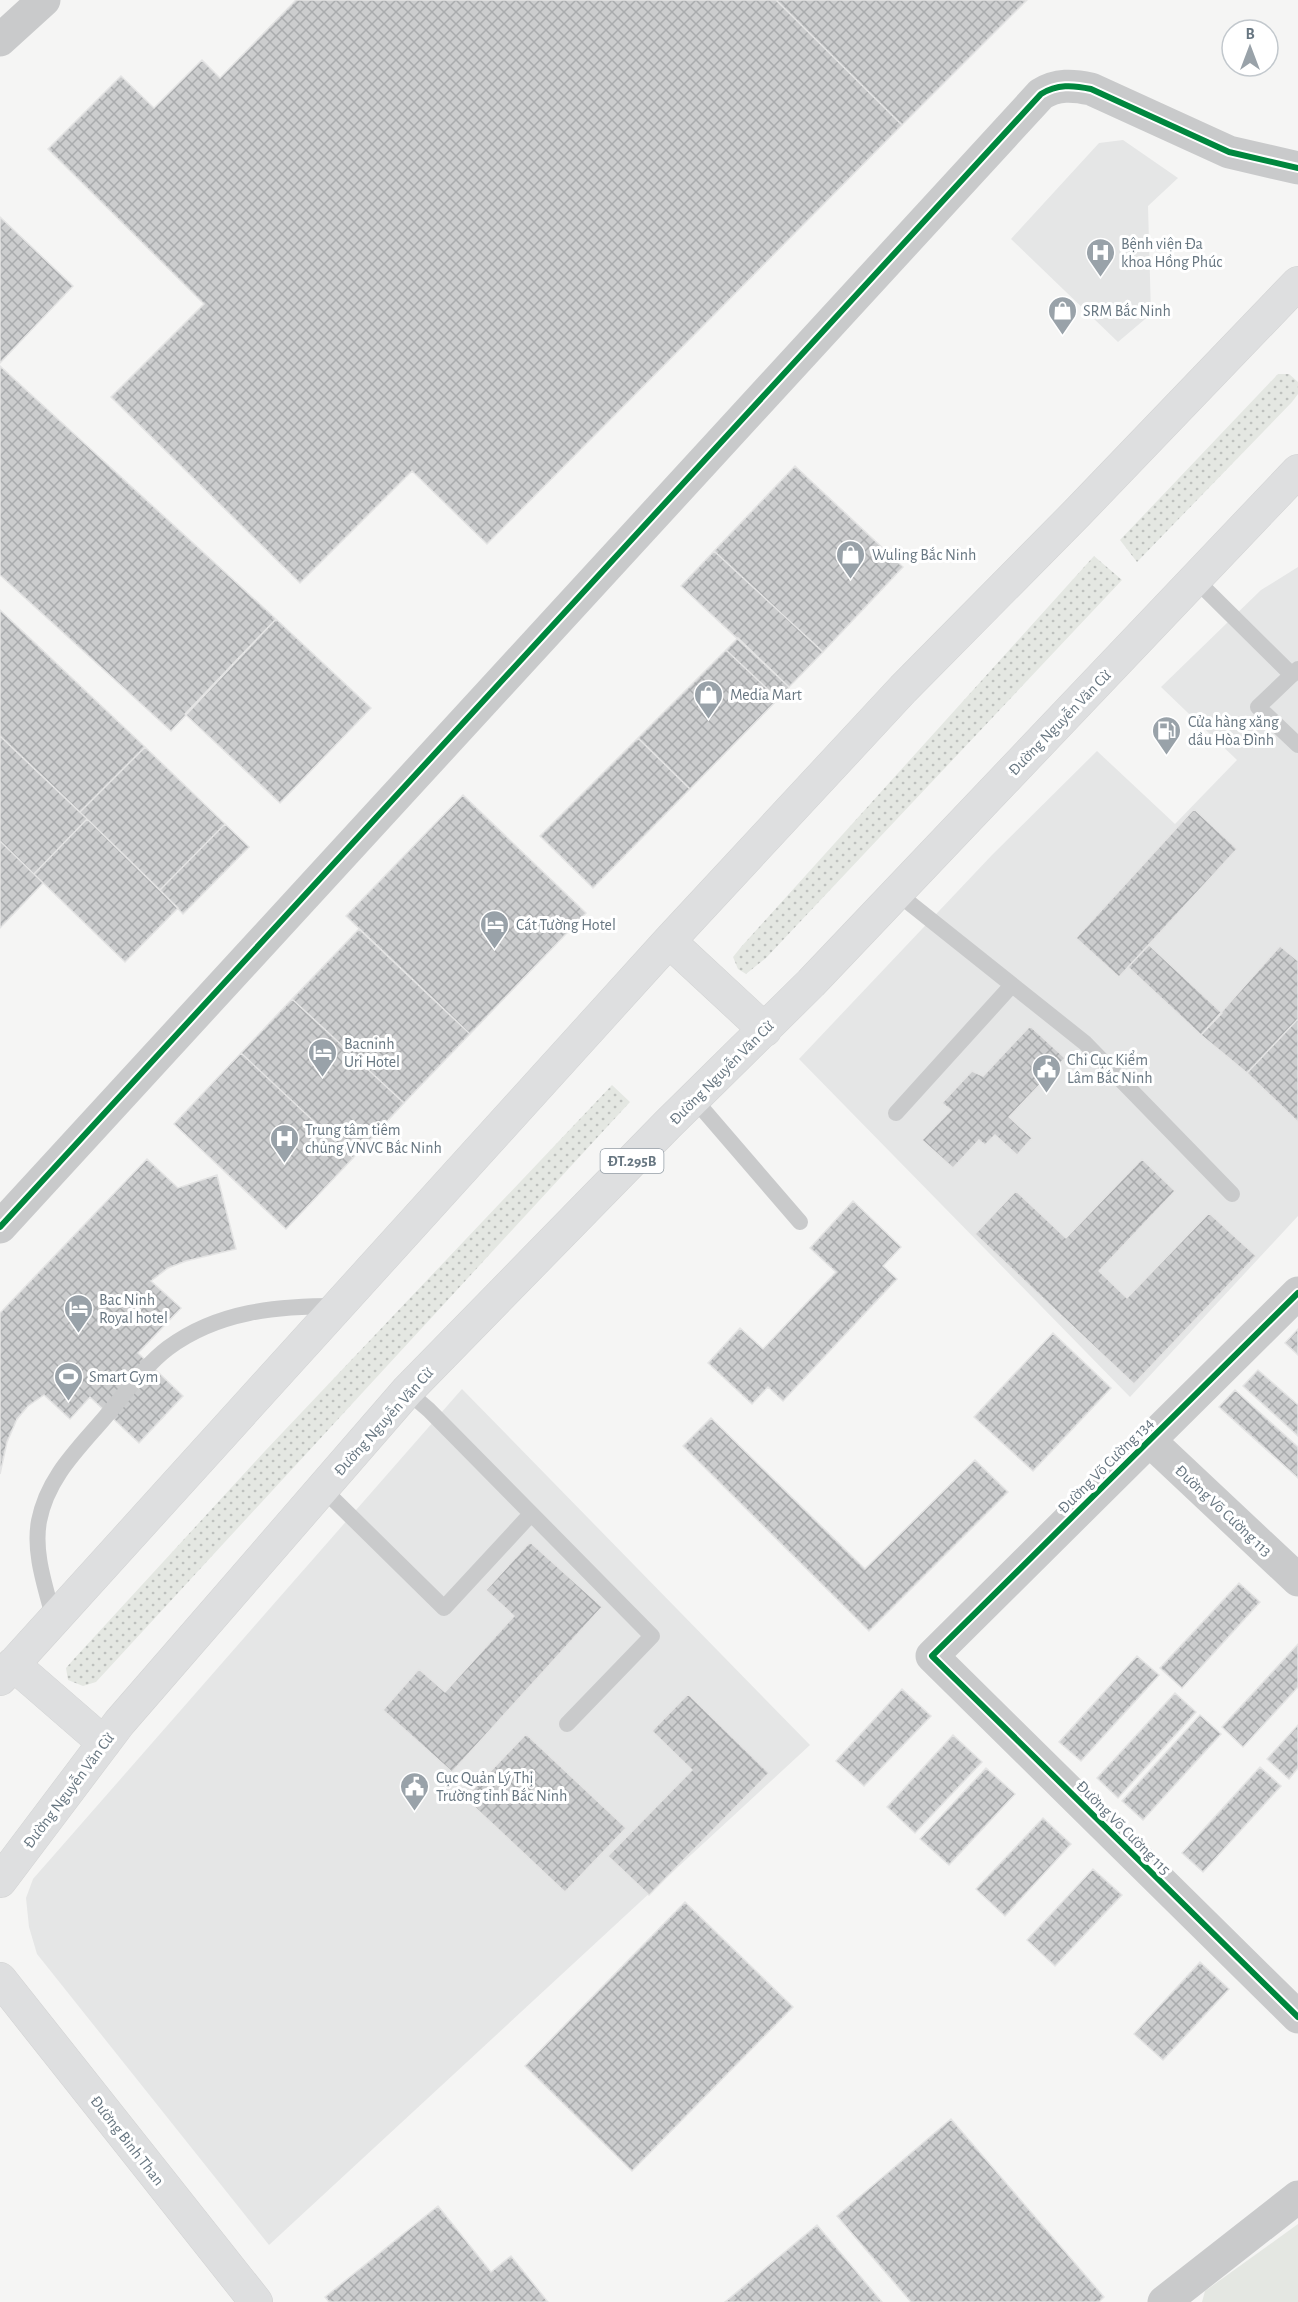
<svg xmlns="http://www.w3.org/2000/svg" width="1298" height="2302" font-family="'Alegreya Sans',sans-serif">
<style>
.built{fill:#e5e6e6}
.grass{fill:url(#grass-dots)}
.park{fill:#e4e7e2}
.building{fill:url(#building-cross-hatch);stroke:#e4e4e4;stroke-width:1.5}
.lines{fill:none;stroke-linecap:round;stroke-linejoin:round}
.secondary-casing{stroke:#d2d2d2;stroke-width:34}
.primary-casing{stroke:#d2d3d3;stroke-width:34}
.lane{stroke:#c9cacb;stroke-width:16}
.street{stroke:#c9cacb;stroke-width:33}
.secondary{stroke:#dedfe0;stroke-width:33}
.primary{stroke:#dedfe0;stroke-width:33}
.cycleway-casing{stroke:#fff;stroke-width:10}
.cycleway{stroke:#00873e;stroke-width:6}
.labels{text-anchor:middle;stroke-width:6;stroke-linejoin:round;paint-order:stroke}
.shield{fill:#fff;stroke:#959fa7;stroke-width:1.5}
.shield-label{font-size:15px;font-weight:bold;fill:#677681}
.poi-label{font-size:16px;fill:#677681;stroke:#fff;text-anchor:start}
.street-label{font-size:16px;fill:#677681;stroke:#fff}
</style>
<defs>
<pattern id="grass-dots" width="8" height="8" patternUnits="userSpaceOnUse" patternTransform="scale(1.5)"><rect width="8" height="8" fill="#e4e7e2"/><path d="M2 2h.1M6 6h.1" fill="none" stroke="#bdc0bd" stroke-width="1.8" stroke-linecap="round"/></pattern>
<pattern id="building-cross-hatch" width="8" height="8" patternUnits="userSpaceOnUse" patternTransform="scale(1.5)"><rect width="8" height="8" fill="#cccdce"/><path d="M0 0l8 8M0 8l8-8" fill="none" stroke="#a9abad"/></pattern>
</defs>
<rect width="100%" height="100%" fill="#f5f5f4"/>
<!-- built -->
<path class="built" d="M1123 140 1178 178 1148 206 1151 314 1118 342 1011 239 1099 143Z
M1298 567V1216L1130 1397 799 1059 992 855 1097 751 1175 824 1237 760 1161 687 1261 590Z
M462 1389 810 1745 269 2245 37 1954 29 1927 26 1898 33 1879Z"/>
<!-- grass -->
<path class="grass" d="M1278 374H1289L1298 382V394L1292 402 1137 562 1120 540Z
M1094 556 1122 580 766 958 746 974 738 969 733 957 741 947Z
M612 1085 630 1102 96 1682 83 1686 68 1680 66 1668 73 1660 265 1451Z"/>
<!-- park -->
<path class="park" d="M1298 2224V2302H1202L1205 2291Z"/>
<!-- building -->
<path class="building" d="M296 0H776L902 125 487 544 412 471 300 583 111 397 204 304 48 149 121 76 154 108 202 60 220 78Z
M776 0H1027L902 125Z
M0 217 73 286 0 363Z
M0 366 276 619 171 731 0 575Z
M795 466 903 567 823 652 714 551Z
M714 551 823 652 789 687 681 586Z
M0 610 145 747 80 812 0 736Z
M276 619 371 708 280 803 185 714Z
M738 638 789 687 778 699 726 650Z
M726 650 778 699 690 789 638 738Z
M0 736 87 819 34 874 0 841Z
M638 738 690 789 593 888 540 836Z
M145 747 225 824 160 890 80 812Z
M463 795 586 913 470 1034 346 916Z
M1194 809 1237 849 1119 977 1076 938Z
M87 819 178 908 125 962 34 874Z
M225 824 249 847 183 914 160 890Z
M0 841 43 883 0 928Z
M359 929 470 1034 404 1103 292 999Z
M1149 945 1222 1013 1201 1035 1128 967Z
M1280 946 1298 961V1019L1247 1073 1201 1035Z
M292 999 404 1103 353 1158 241 1053Z
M1298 1019V1122L1247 1073Z
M1030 1026 1065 1058 1009 1117 1032 1138 1017 1155 995 1135 985 1145 979 1140 953 1168 922 1140 951 1110 942 1103 972 1071 983 1076Z
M241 1053 353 1158 286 1229 174 1124Z
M147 1159 178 1188 217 1175 236 1249 186 1261 168 1268 151 1281 181 1308 138 1353 183 1396 139 1443 90 1397 70 1419 44 1395 28 1406 17 1419 7 1442 0 1474V1313Z
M1142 1159 1175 1191 1099 1271 1127 1298 1209 1213 1256 1256 1134 1384 975 1234 1016 1191 1066 1238Z
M853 1201 901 1247 883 1266 897 1279 783 1401 768 1387 752 1404 708 1363 740 1328 763 1349 836 1272 810 1248Z
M1298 1329V1355L1285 1343Z
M1053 1333 1111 1388 1033 1471 974 1417Z
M1258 1370 1298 1405V1436L1243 1386Z
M1235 1390 1298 1447V1478L1219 1407Z
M711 1418 865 1569 975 1460 1008 1492 869 1631 683 1446Z
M530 1542 602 1607 452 1772 383 1710 419 1669 445 1692 514 1616 486 1590Z
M1239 1583 1260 1602 1182 1688 1160 1668Z
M1298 1644V1687L1243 1747 1222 1727Z
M1137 1656 1159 1675 1081 1761 1059 1742Z
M902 1689 931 1716 864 1786 836 1761Z
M1175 1693 1196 1712 1118 1798 1097 1778Z
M688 1694 769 1773 649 1895 608 1856 692 1770 652 1731Z
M1200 1715 1221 1734 1143 1820 1122 1801Z
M1298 1725V1768L1289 1779 1267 1759Z
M526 1734 626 1828 565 1892 465 1798Z
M953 1735 982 1762 915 1833 887 1807Z
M1260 1767 1281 1786 1203 1872 1182 1853Z
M986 1768 1015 1794 949 1865 920 1839Z
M1043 1818 1071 1844 1005 1916 976 1889Z
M1093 1869 1122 1895 1055 1966 1027 1940Z
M685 1902 793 2007 632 2171 525 2066Z
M1200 1962 1229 1989 1163 2060 1134 2034Z
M951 2119 1104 2297 1099 2302H911L837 2216Z
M438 2206 491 2272 511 2256 548 2302H329L325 2297Z
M817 2225 882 2302H725Z"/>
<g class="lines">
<defs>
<path id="secondary" d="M0 1979 256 2302"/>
<path id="primary" d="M669 941 765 1030
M13 1664 104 1743
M0 1679 669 941 903 689 1077 513 1298 283
M0 1881 119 1723 407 1391 668 1124 811 983 1298 471"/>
</defs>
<!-- secondary casing -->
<use href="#secondary" class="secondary-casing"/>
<!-- primary casing -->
<use href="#primary" class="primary-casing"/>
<!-- lane -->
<path class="lane" d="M1195 579 1292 675
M1298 669 1258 707 1298 745
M897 893 1085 1043 1232 1194
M694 1099 800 1222
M896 1113 1012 985
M407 1391 429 1410 652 1636 567 1724
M322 1488 444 1608 531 1514
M54 1620C46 1588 33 1554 39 1521 47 1480 74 1453 101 1422 121 1399 144 1366 168 1348 218 1311 277 1306 337 1306"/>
<!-- street -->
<path class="street" d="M0 40 44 0
M0 1227 1041 94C1057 84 1073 85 1091 89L1229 152 1298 168
M1298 1293 932 1656 1298 2017
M1149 1440 1298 1580
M1164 2302 1298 2197"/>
<!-- secondary -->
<use href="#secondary" class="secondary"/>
<!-- primary -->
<use href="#primary" class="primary"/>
<defs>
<path id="cycleway" d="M0 1227 1041 94C1057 84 1073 85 1091 89L1229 152 1298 168
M1298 1293 932 1656 1298 2017"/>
</defs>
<!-- cycleway casing -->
<use href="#cycleway" class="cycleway-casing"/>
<!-- cycleway -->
<use href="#cycleway" class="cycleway"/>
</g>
<!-- icons -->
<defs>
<symbol id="hospital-pin" viewBox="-11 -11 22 30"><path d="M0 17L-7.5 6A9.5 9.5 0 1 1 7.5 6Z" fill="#99a2a9" stroke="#fff"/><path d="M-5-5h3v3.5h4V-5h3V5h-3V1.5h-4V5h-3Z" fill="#fff"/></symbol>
<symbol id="shop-pin" viewBox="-11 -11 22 30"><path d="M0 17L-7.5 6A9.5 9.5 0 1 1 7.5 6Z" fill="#99a2a9" stroke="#fff"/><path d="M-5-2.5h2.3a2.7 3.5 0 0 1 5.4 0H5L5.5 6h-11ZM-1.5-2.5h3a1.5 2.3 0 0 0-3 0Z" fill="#fff"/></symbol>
<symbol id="fuel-pin" viewBox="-11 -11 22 30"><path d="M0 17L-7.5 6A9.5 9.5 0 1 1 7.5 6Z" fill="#99a2a9" stroke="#fff"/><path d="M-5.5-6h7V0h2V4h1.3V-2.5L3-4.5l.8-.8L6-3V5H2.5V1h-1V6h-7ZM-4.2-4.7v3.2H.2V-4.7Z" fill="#fff"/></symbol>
<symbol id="hotel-pin" viewBox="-11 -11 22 30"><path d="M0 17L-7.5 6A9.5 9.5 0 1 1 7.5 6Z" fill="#99a2a9" stroke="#fff"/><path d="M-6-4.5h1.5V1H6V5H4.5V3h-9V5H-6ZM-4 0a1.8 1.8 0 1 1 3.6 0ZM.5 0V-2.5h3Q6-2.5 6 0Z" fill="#fff"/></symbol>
<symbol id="civic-pin" viewBox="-11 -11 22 30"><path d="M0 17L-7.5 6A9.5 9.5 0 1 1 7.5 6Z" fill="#99a2a9" stroke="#fff"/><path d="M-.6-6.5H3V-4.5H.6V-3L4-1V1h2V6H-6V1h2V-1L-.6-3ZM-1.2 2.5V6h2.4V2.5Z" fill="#fff"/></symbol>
<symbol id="stadium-pin" viewBox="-11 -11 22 30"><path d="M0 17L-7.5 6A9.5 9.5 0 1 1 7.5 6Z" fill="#99a2a9" stroke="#fff"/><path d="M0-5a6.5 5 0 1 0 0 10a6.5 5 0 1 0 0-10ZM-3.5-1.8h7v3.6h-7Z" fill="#fff"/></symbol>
</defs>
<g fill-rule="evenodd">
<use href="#hospital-pin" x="1084" y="236" width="33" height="45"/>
<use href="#shop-pin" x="1046" y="294" width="33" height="45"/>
<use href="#shop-pin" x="834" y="538" width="33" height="45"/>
<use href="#shop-pin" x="692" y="678" width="33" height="45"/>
<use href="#fuel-pin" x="1150" y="714" width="33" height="45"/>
<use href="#hotel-pin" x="478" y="908" width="33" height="45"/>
<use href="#hotel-pin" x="306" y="1036" width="33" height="45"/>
<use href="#civic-pin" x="1030" y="1052" width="33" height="45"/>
<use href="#hospital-pin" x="268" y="1122" width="33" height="45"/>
<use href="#hotel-pin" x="62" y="1292" width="33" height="45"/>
<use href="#stadium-pin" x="52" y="1360" width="33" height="45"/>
<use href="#civic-pin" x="398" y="1770" width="33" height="45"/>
</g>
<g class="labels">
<!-- shield labels -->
<rect class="shield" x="600.5" y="1149" width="63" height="24" rx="4.5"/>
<g class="shield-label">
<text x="632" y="1166">ĐT.295B</text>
</g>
<!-- poi labels -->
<g class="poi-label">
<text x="1121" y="249">Bệnh viện Đa<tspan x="1121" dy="18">khoa Hồng Phúc</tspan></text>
<text x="1083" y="316">SRM Bắc Ninh</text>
<text x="872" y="560">Wuling Bắc Ninh</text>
<text x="730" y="700">Media Mart</text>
<text x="1188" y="727">Cửa hàng xăng<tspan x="1188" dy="18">dầu Hòa Đình</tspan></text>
<text x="516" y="930">Cát Tường Hotel</text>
<text x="344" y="1049">Bacninh<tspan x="344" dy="18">Uri Hotel</tspan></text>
<text x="1067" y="1065">Chi Cục Kiểm<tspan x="1067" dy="18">Lâm Bắc Ninh</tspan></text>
<text x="305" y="1135">Trung tâm tiêm<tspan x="305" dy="18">chủng VNVC Bắc Ninh</tspan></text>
<text x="99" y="1305">Bac Ninh<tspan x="99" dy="18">Royal hotel</tspan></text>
<text x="89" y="1382">Smart Gym</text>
<text x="436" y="1783">Cục Quản Lý Thị<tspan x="436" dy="18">Trường tỉnh Bắc Ninh</tspan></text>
</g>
<!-- street labels -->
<g class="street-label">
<text transform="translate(1059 722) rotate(-46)" y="6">Đường Nguyễn Văn Cừ</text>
<text transform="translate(721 1072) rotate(-45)" y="6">Đường Nguyễn Văn Cừ</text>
<text transform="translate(383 1421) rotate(-48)" y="6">Đường Nguyễn Văn Cừ</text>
<text transform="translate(1105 1465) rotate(-45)" y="6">Đường Võ Cường 134</text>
<text transform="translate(1224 1510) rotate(43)" y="6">Đường Võ Cường 113</text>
<text transform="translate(68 1790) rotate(-53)" y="6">Đường Nguyễn Văn Cừ</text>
<text transform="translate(1124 1827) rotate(45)" y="6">Đường Võ Cường 115</text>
<text transform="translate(128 2140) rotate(52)" y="6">Đường Bình Than</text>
</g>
</g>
<!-- north arrow -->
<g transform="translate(1250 48)"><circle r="28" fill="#ffffff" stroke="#c2c8cd" stroke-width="1.5"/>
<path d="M0-4.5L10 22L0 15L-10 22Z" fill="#99a2a9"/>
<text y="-9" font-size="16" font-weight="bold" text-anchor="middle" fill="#677681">B</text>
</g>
</svg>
